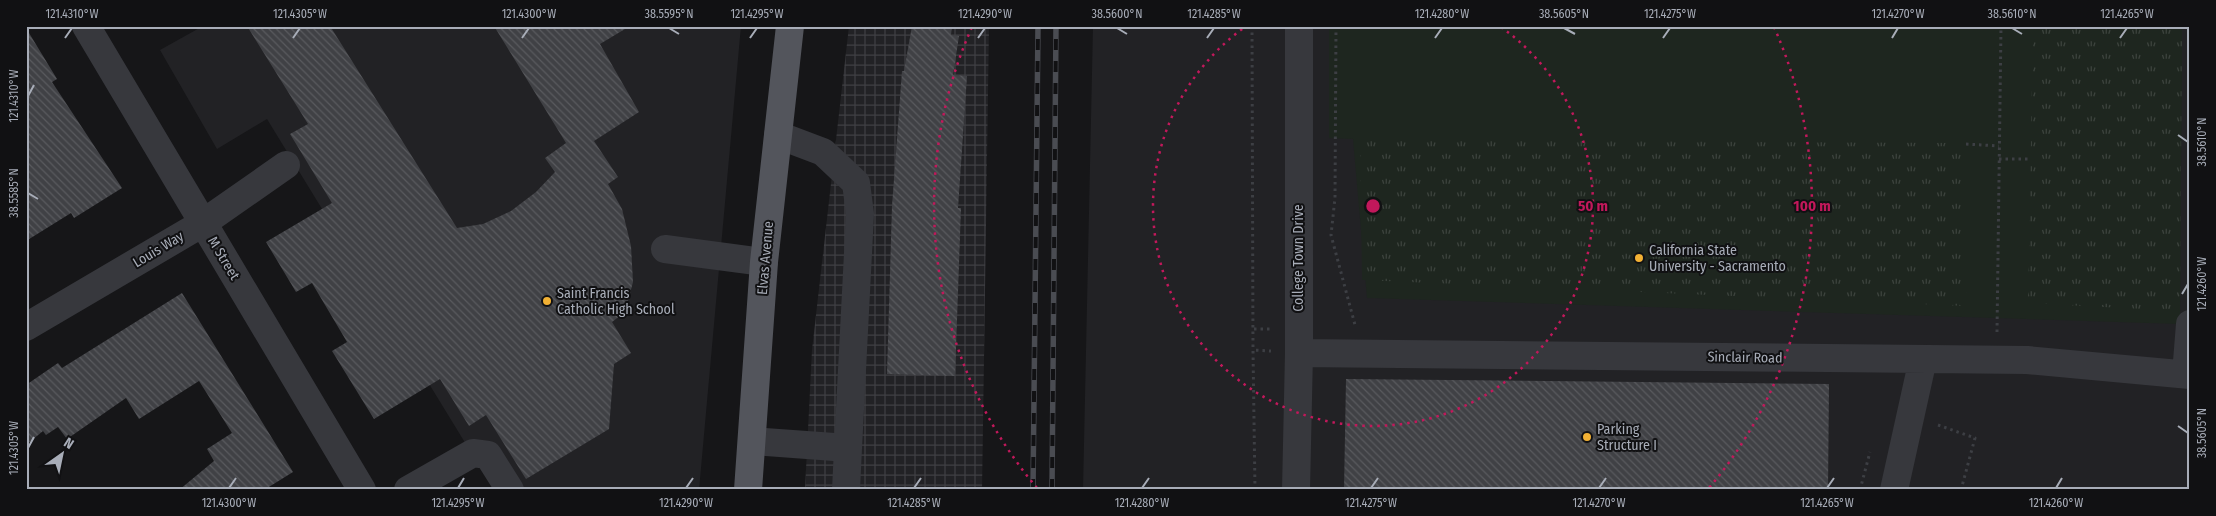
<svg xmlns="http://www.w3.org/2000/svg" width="2216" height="516" font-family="'Fira Sans Condensed',sans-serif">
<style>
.built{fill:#222225}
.industrial{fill:url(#industrial-grid)}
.grass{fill:#1e261f}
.park{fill:url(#park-tufts)}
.building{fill:url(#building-back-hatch)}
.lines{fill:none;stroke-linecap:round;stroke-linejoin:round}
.path{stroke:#3d3f44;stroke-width:3;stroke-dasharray:2.5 4;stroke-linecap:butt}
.minor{stroke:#37383d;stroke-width:28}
.major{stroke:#53555c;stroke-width:28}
.rail-casing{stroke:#4a4c52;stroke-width:5.5}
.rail{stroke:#111113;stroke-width:4;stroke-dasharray:11;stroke-linecap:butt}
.ticks{fill:none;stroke:#a8adb8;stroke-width:2}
.ring{fill:none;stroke:#c2185b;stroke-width:2.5;stroke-dasharray:2.5 5}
.poi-dot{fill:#f2b134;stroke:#111113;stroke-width:2}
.labels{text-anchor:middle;stroke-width:4;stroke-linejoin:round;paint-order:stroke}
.street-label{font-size:14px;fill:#a8adb8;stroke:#111113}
.poi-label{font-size:14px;fill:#a8adb8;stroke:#111113;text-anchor:start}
.centre{fill:#c2185b;stroke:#111113;stroke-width:2.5}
.ring-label{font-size:15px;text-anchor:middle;font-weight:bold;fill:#c2185b;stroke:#111113;stroke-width:4;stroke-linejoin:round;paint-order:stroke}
.neatline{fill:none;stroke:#a8adb8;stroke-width:2}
.ticks-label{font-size:12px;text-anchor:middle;fill:#a8adb8}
</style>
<defs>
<pattern id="industrial-grid" width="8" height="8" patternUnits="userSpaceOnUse" patternTransform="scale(1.25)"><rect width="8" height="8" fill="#222225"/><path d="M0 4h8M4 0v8" fill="none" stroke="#3f3f43"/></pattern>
<pattern id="park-tufts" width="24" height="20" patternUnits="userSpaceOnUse" patternTransform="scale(1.25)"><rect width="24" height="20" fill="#1e261f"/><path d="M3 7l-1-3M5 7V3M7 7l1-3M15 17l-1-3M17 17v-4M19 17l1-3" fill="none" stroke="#3c433d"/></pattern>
<pattern id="building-back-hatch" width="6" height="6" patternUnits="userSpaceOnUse" patternTransform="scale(1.25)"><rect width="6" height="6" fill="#404145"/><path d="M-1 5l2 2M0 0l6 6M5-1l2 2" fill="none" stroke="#595a5e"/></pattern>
</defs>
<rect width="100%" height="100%" fill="#161618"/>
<!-- built -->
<path class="built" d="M203 26H741L699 490H494L267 119 217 149 160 50Z
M1093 26H2190V490H1083Z"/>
<!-- industrial -->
<path class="industrial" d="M849 26H989L982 490H805L812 350Z"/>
<!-- grass -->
<path class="grass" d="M1329 26H2182L2180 324 1367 298 1353 139 1329 138Z"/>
<!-- park -->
<path class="park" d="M2033 26H2182L2180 311 2028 303Z
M1360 140 1963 143 1967 306 1362 280Z"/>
<!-- building -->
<path class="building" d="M247 26H330L457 228 483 224 511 211 536 192 555 172 545 158 566 143 494 26H630L600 44 639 112 594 141 618 177 608 184 622 209 631 246 633 282 625 312 612 322 631 353 614 364 609 429 526 479 486 415 469 426 440 379 374 419 332 351 347 342 312 283 296 292 266 242 332 203 290 134 308 124Z
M912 26H952L951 35 959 36 953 75 967 76 958 208H961L955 376 887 374 892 206 902 71H904Z
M26 28 57 79 52 82 122 188 74 218 71 213 26 241Z
M182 293 293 472 264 490H179L214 461 207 449 232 433 199 381 139 419 126 398 67 439 58 427 46 435 43 431 26 445V385L58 363 62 368Z
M1346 379 1829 384 1828 490H1344Z"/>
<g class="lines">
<!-- path -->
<path class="path" d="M1252 26 1253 350
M1336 26 1335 198 1331 235 1355 325
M1966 144 1999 146
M1999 159H2031
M1254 329H1270
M1997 332 2001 26
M1938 425 1975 438 1961 490
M1255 490 1253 350 1271 351
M1860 490 1870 452"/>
<!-- minor -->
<path class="minor" d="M86 26 362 490
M665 249 764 262
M26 327 203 223 286 165
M1299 353 2027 360 2190 375
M2186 374 2190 324
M752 441 848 448 860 214 856 183 823 152 778 135
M408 490 473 453 488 455 510 490
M846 490 848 448
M1296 490 1299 353V26
M1894 490 1923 359"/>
<!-- major -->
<path class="major" d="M748 490 764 262 790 26"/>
<defs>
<path id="rail" d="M1033 490 1038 26
M1052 490 1056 26"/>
</defs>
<!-- rail casing -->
<use href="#rail" class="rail-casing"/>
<!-- rail -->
<use href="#rail" class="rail"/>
</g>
<!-- ticks -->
<path class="ticks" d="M669 28 679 34M1117 28 1127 34M1564 28 1575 34M2012 28 2022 34M65 38 72 28M293 38 300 28M522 38 529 28M750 38 757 28M978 38 985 28M1207 38 1214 28M1435 38 1442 28M1663 38 1670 28M1892 38 1898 28M2120 38 2127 28M28 96 34 85M2178 135 2188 142M28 193 38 199M2182 294 2188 284M2178 426 2188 433M28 448 34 437M229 488 236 478M458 488 464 478M686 488 693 478M914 488 921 478M1142 488 1149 478M1371 488 1378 478M1599 488 1606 478M1827 488 1834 478M2056 488 2062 478"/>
<!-- distance rings -->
<g class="ring">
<path d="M1501 27A220 220 0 1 1 1245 27"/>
<path d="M1037 488A439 439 0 0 1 972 27M1774 27A439 439 0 0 1 1709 488"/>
</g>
<!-- markers -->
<g class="poi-dot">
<circle cx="1639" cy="258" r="5"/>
<circle cx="547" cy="301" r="5"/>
<circle cx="1587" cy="437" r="5"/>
</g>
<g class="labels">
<!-- street labels -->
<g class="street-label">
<text transform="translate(158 249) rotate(-31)" y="5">Louis Way</text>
<text transform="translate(224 258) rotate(59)" y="5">M Street</text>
<text transform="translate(765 258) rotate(-85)" y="5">Elvas Avenue</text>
<text transform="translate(1298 258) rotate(-90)" y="5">College Town Drive</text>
<text transform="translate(1745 357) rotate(1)" y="5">Sinclair Road</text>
</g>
<!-- poi labels -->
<g class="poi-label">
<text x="1649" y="255">California State<tspan x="1649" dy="16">University - Sacramento</tspan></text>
<text x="557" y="298">Saint Francis<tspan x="557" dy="16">Catholic High School</tspan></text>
<text x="1597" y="434">Parking<tspan x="1597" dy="16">Structure I</tspan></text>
</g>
</g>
<circle cx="1373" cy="206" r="8" class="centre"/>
<g class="ring-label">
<text x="1593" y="211">50 m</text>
<text x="1812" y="211">100 m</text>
</g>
<!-- border -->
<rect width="2216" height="516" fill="none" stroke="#111113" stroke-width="55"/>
<!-- north arrow -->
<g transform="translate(62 454) rotate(33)" stroke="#111113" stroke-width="4" paint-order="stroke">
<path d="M0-4L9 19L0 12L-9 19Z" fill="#a8adb8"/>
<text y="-8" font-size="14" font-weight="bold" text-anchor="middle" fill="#a8adb8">N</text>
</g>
<rect x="28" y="28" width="2160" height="460" class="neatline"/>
<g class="ticks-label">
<text x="72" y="18">121.4310°W</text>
<text x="300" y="18">121.4305°W</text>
<text x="529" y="18">121.4300°W</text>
<text x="669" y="18">38.5595°N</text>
<text x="757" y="18">121.4295°W</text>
<text x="985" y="18">121.4290°W</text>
<text x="1117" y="18">38.5600°N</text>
<text x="1214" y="18">121.4285°W</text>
<text x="1442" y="18">121.4280°W</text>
<text x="1564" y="18">38.5605°N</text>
<text x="1670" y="18">121.4275°W</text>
<text x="1898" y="18">121.4270°W</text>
<text x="2012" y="18">38.5610°N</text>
<text x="2127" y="18">121.4265°W</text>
<text transform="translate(14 96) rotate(-90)" y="4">121.4310°W</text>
<text transform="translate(2202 142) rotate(-90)" y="4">38.5610°N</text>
<text transform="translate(14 193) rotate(-90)" y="4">38.5585°N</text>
<text transform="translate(2202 284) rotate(-90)" y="4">121.4260°W</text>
<text transform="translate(2202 433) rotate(-90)" y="4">38.5605°N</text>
<text transform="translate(14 448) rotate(-90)" y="4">121.4305°W</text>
<text x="229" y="507">121.4300°W</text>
<text x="458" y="507">121.4295°W</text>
<text x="686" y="507">121.4290°W</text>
<text x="914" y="507">121.4285°W</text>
<text x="1142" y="507">121.4280°W</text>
<text x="1371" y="507">121.4275°W</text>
<text x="1599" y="507">121.4270°W</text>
<text x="1827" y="507">121.4265°W</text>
<text x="2056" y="507">121.4260°W</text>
</g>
</svg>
